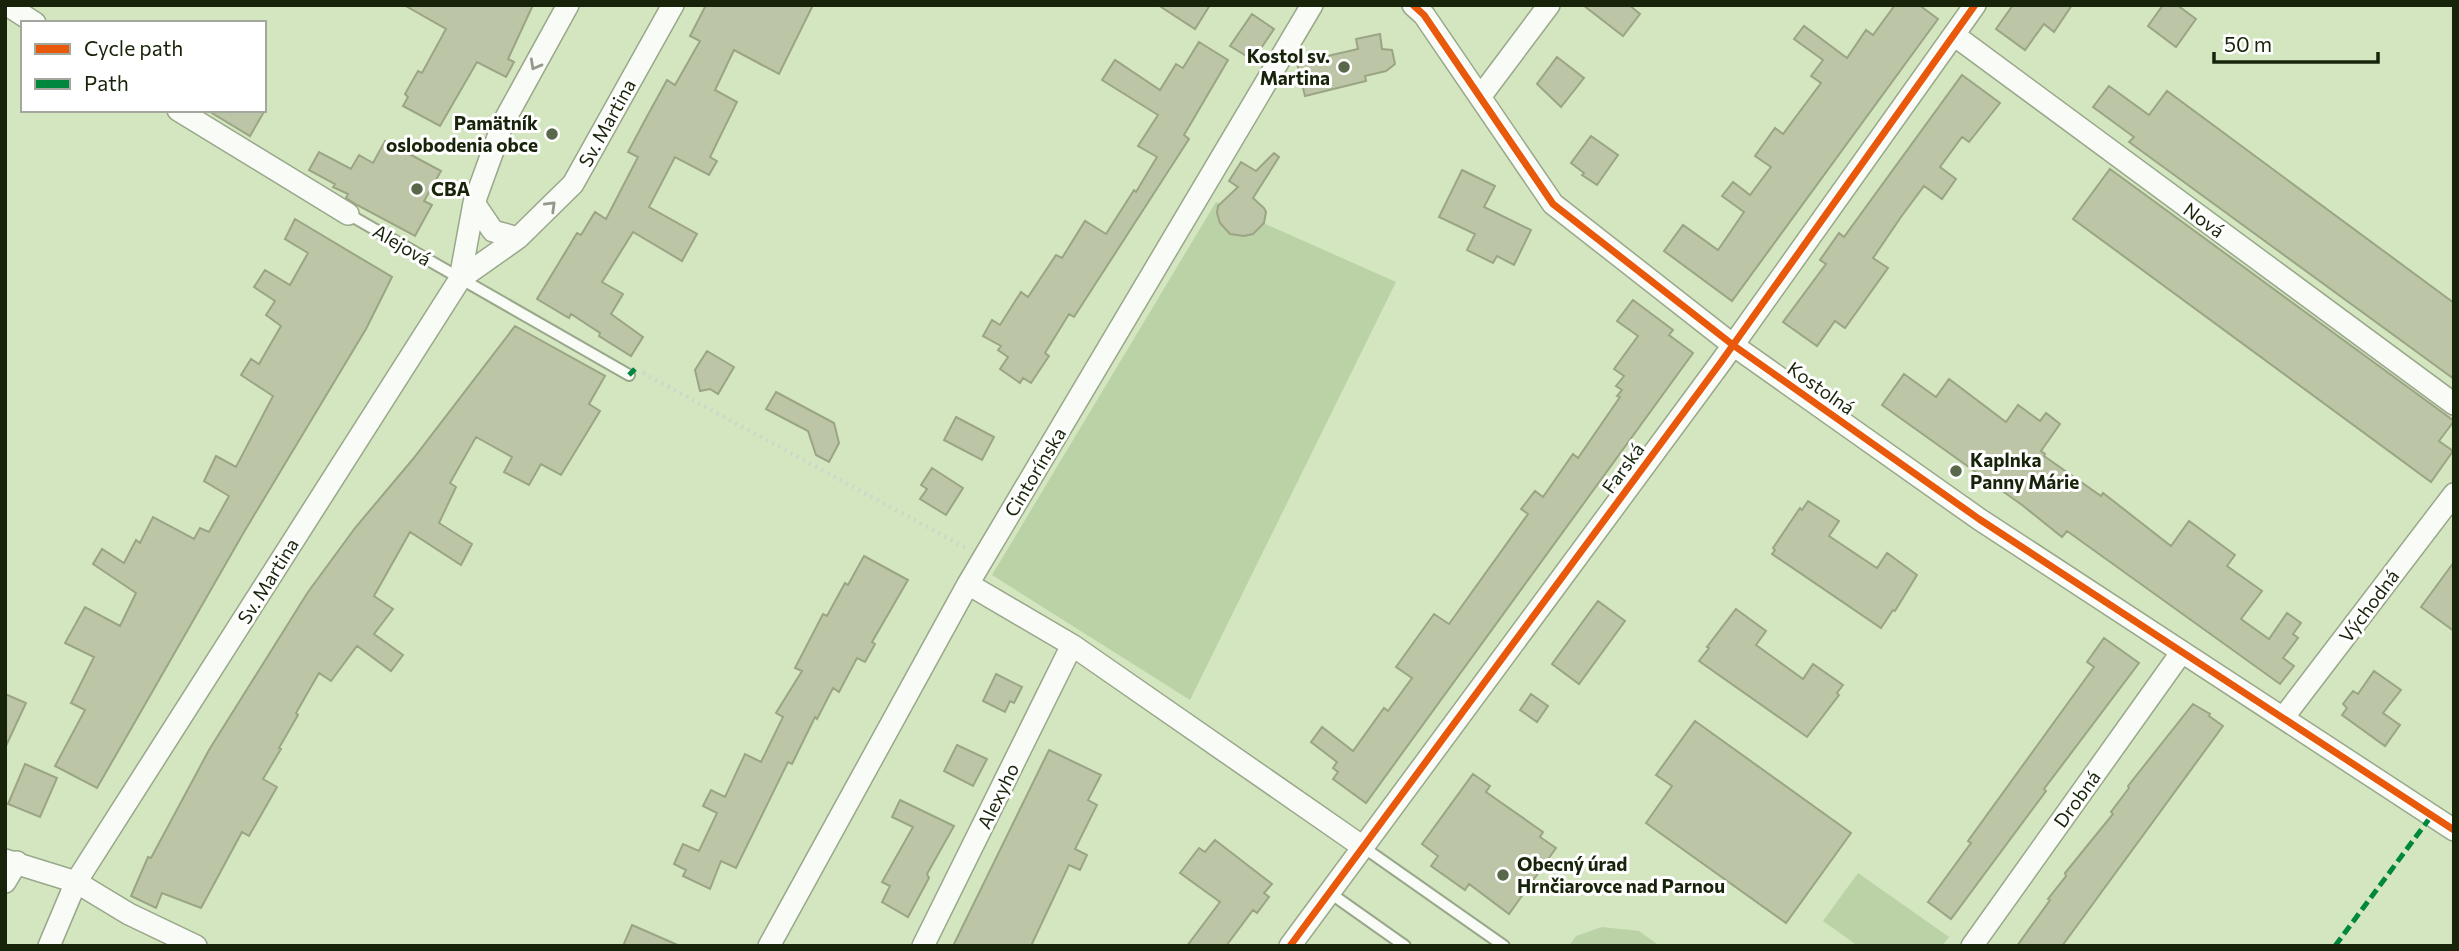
<svg xmlns="http://www.w3.org/2000/svg" width="2459" height="951" font-family="Commissioner,sans-serif">
<style>
.green{fill:#bbd2a6}
.building{fill:#bcc6a6;stroke:#9ba585;stroke-width:2}
.lines{fill:none;stroke-linecap:round;stroke-linejoin:round}
.service-casing{stroke:#99a78a;stroke-width:14}
.minor-casing{stroke:#99a78a;stroke-width:24}
.path{stroke:#cfd5c9;stroke-width:4.5;stroke-dasharray:2 5;stroke-linecap:butt}
.service{stroke:#f8fbf6;stroke-width:10}
.minor{stroke:#f8fbf6;stroke-width:21}
.quiet{stroke:#00873e;stroke-width:5;stroke-dasharray:10 5;stroke-linecap:butt}
.cycleway-casing{stroke:#fff;stroke-width:11}
.cycleway{stroke:#e8590c;stroke-width:7}
.oneway{stroke:#939a8c}
.poi-dot{fill:#59684a;stroke:#fff;stroke-width:2.5}
.labels{text-anchor:middle;stroke-width:6;stroke-linejoin:round;paint-order:stroke}
.poi-label{font-size:19px;font-weight:bold;fill:#18240a;stroke:#fff;text-anchor:start}
.street-label{font-size:19px;fill:#18240a;stroke:#fff}
</style>
<rect width="100%" height="100%" fill="#d3e6c0"/>
<!-- green -->
<path class="green" d="M1216 202 1396 282 1190 700 992 575Z
M1858 873 1949 937 1942 946H1858L1823 921Z
M1602 927 1639 931 1660 946H1569L1576 936Z"/>
<!-- building -->
<path class="building" d="M404 5H533L508 59 514 62 506 77 477 62 440 126 403 106 408 97 405 94 418 71 422 73 446 29Z
M706 5H813L779 74 734 50 715 90 737 102 710 157 717 161 709 175 675 157 649 207 697 234 682 261 633 232 602 282 623 294 611 314 643 337 631 356 599 336 600 333 571 314 569 318 537 299 577 233 581 235 595 212 606 219 638 157 628 152 644 122 667 80 675 85 700 41 690 36Z
M1158 5H1210L1195 29Z
M1583 5H1629L1640 14 1623 36Z
M1895 5H1919L1938 19 1732 301 1664 251 1683 225 1718 250 1744 212 1722 196 1733 182 1750 195 1771 167 1755 156 1775 128 1783 134 1821 83 1811 76 1823 60 1794 39 1804 26 1847 58 1866 30 1873 35Z
M2013 5H2072L2054 32 2044 24 2025 50 1996 29Z
M2163 5H2177L2196 19 2176 47 2148 26Z
M1252 14 1274 29 1253 60 1230 46Z
M1380 34 1382 49 1392 50 1395 64 1386 71 1365 76 1366 81 1305 96 1297 63 1358 49 1356 39Z
M1199 42 1228 60 1184 135 1189 139 1074 317 1069 314 1045 353 1049 356 1031 383 1023 378 1020 383 1000 369 1008 357 998 350 1001 346 983 336 992 320 1000 325 1021 292 1028 297 1056 255 1062 258 1085 221 1106 234 1134 190 1136 192 1157 157 1138 146 1158 115 1102 80 1115 60 1160 90 1176 64 1183 68Z
M1557 57 1584 78 1561 107 1537 84Z
M1962 75 2000 103 1969 142 1962 137 1940 167 1956 179 1942 199 1924 186 1901 217 1873 258 1888 268 1845 328 1835 321 1817 346 1783 322 1826 264 1820 260 1839 233 1844 237Z
M2109 86 2149 115 2167 91 2454 303V379L2129 142 2134 137 2093 107Z
M207 110H265L250 136Z
M1591 136 1618 155 1597 185 1582 175 1584 173 1571 163Z
M385 141 441 171 424 201 432 205 415 236 357 205 346 198 348 194 333 187 335 184 309 170 319 152 351 169 359 155 373 163Z
M1274 153 1279 157 1253 198 1264 208 1266 212 1264 223 1253 234 1244 236 1230 234 1220 223 1217 213 1218 206 1238 187 1229 181 1241 162 1256 171Z
M2110 169 2454 421 2439 441 2453 451 2431 482 2073 219Z
M1462 170 1495 186 1484 207 1531 230 1514 265 1497 256 1493 263 1467 250 1475 234 1439 217Z
M295 219 392 277 366 329 244 532 97 788 55 766 85 710 71 703 94 657 65 643 85 607 120 626 136 593 93 564 102 549 124 563 136 540 140 543 153 517 194 539 200 528 209 532 229 496 204 481 216 456 236 467 273 396 241 375 251 359 259 364 281 326 266 315 275 301 254 287 265 270 290 285 308 253 285 239Z
M1633 300 1673 330 1669 335 1693 353 1366 803 1333 779 1338 772 1333 768 1337 762 1311 742 1322 727 1353 751 1384 708 1388 711 1412 678 1396 667 1434 614 1449 624 1528 514 1521 509 1535 491 1543 497 1573 454 1578 458 1620 397 1617 396 1622 390 1616 386 1624 376 1614 369 1638 336 1617 321Z
M515 326 605 376 589 404 600 411 561 475 541 464 529 485 504 472 512 457 476 437 450 483 456 487 439 523 472 544 461 565 410 532 374 596 393 609 374 634 403 655 391 671 357 646 331 681 319 673 296 713 298 715 279 748 281 749 263 779 277 787 249 836 242 832 201 908 162 893 156 908 131 896 148 857 151 858 209 750 308 592 355 528 413 459Z
M707 351 734 367 718 394 710 389 700 391 695 370Z
M1904 374 1936 397 1949 379 2006 422 2018 405 2040 421 2046 413 2060 424 2041 451 2045 454 2044 456 2101 496 2103 493 2171 546 2189 521 2235 555 2227 566 2262 591 2241 619 2269 639 2287 613 2301 623 2293 634 2298 638 2283 658 2294 666 2280 684 2067 531 2062 537 2022 505 1882 405Z
M776 392 834 423 839 443 829 462 816 455 808 431 766 409Z
M956 417 994 437 982 460 944 440Z
M932 468 963 488 946 515 920 499 927 489 921 485Z
M1808 501 1839 521 1829 536 1877 568 1887 553 1917 575 1895 611 1893 610 1881 628 1772 554 1775 550 1773 548 1800 508 1802 510Z
M864 556 908 580 872 642 875 644 865 662 857 658 839 692 833 688 817 719 815 717 792 764 788 762 736 868 721 861 710 889 683 876 686 870 674 864 683 844 699 851 717 813 703 806 711 790 725 797 745 754 761 762 783 717 776 713 802 671 795 668 823 614 827 616 845 583 848 585Z
M2454 562V631L2421 607Z
M1598 601 1625 621 1579 684 1552 664Z
M1736 609 1766 631 1756 645 1803 679 1813 664 1843 685 1837 693 1839 695 1807 737 1699 661 1709 648 1707 647Z
M2104 638 2139 663 2044 789 2046 791 1951 919 1928 902 1971 843 1968 841 2094 667 2087 662Z
M2374 671 2401 690 2383 713 2400 725 2385 746 2342 715 2347 708 2343 704 2353 691 2358 694Z
M996 674 1022 687 1014 703 1010 701 1005 712 983 701Z
M5 694 26 703 5 748Z
M1531 694 1548 706 1537 722 1520 710Z
M2193 704 2210 714 2209 716 2223 726 2062 946H2017L2050 900 2048 899 2066 876 2065 873 2113 814 2111 812 2129 788 2128 786Z
M1695 721 1851 833 1786 923 1646 823 1672 786 1656 775Z
M957 745 987 759 973 786 944 771Z
M1049 750 1101 775 1088 800 1097 805 1075 849 1087 855 1080 870 1069 865 1031 946H953Z
M25 764 57 778 40 817 8 804Z
M1473 774 1490 786 1486 792 1543 832 1540 837 1556 848 1509 914 1469 884 1465 890 1431 866 1438 856 1422 844Z
M900 800 954 826 927 874 929 878 908 917 882 902 890 886 882 882 913 827 892 817Z
M1215 840 1272 884 1264 893 1269 897 1257 913 1253 910 1226 946H1187L1220 902 1180 873 1199 848 1205 852Z
M632 925 680 946H623Z"/>
<g class="lines">
<defs>
<path id="service" d="M348 214 629 375
M1363 847 1504 946
M1330 893 1405 946"/>
<path id="minor" d="M7 5 35 23
M1413 5 1424 15 1553 204 1733 345 1979 519 2454 830
M1954 35 2454 404
M1480 97 1549 5
M178 110 348 214
M474 203 493 231 518 238
M460 279 518 238 573 184 673 5
M968 584 1072 645 1363 847
M2283 718 2454 494
M5 860 76 882 129 914 196 946
M5 882 17 862
M49 946 76 882 460 279 474 203 503 123 568 5
M769 946 968 584 1312 5
M923 946 1072 645
M1290 946 1721 362 1975 5
M1972 946 2181 653"/>
</defs>
<!-- service casing -->
<use href="#service" class="service-casing"/>
<!-- minor casing -->
<use href="#minor" class="minor-casing"/>
<!-- path -->
<path class="path" d="M643 373 968 549"/>
<!-- service -->
<use href="#service" class="service"/>
<!-- minor -->
<use href="#minor" class="minor"/>
<!-- quiet -->
<path class="quiet" d="M629 375 635 369
M2335 946 2432 815"/>
<defs>
<path id="cycleway" d="M1413 5 1424 15 1553 204 1733 345 1979 519 2454 830
M1290 946 1721 362 1975 5"/>
</defs>
<!-- cycleway casing -->
<use href="#cycleway" class="cycleway-casing"/>
<!-- cycleway -->
<use href="#cycleway" class="cycleway"/>
</g>
<!-- one-way arrows -->
<defs><path id="oneway-chevron" d="M-2-3.5L2.5 0L-2 3.5" fill="none" stroke-width="1.6" stroke-linecap="round" stroke-linejoin="round" transform="scale(1.75)"/></defs>
<g class="oneway">
<use href="#oneway-chevron" transform="translate(535 65) rotate(119)"/>
<use href="#oneway-chevron" transform="translate(551 206) rotate(-44)"/>
</g>
<!-- markers -->
<g class="poi-dot">
<circle cx="1344" cy="67" r="7"/>
<circle cx="552" cy="134" r="7"/>
<circle cx="417" cy="189" r="7"/>
<circle cx="1956" cy="471" r="7"/>
<circle cx="1503" cy="875" r="7"/>
</g>
<g class="labels">
<!-- poi labels -->
<g class="poi-label">
<text x="1330" y="63" text-anchor="end">Kostol sv.<tspan x="1330" dy="22">Martina</tspan></text>
<text x="538" y="130" text-anchor="end">Pamätník<tspan x="538" dy="22">oslobodenia obce</tspan></text>
<text x="431" y="196">CBA</text>
<text x="1970" y="467">Kaplnka<tspan x="1970" dy="22">Panny Márie</tspan></text>
<text x="1517" y="871">Obecný úrad<tspan x="1517" dy="22">Hrnčiarovce nad Parnou</tspan></text>
</g>
<!-- street labels -->
<g class="street-label">
<text transform="translate(607 123) rotate(-61)" y="7">Sv. Martina</text>
<text transform="translate(2204 220) rotate(36)" y="7">Nová</text>
<text transform="translate(402 245) rotate(30)" y="7">Alejová</text>
<text transform="translate(1821 388) rotate(35)" y="7">Kostolná</text>
<text transform="translate(1623 468) rotate(-54)" y="7">Farská</text>
<text transform="translate(1035 472) rotate(-59)" y="7">Cintorínska</text>
<text transform="translate(268 581) rotate(-58)" y="7">Sv. Martina</text>
<text transform="translate(2369 606) rotate(-53)" y="7">Východná</text>
<text transform="translate(998 796) rotate(-64)" y="7">Alexyho</text>
<text transform="translate(2077 799) rotate(-54)" y="7">Drobná</text>
</g>
</g>
<!-- border -->
<rect width="2459" height="951" fill="none" stroke="#18240a" stroke-width="14"/>
<!-- legend -->
<rect x="21" y="21" width="245" height="91" fill="#ffffff" stroke="#a3a79d" stroke-width="2"/>
<rect x="35" y="44" width="35" height="10" fill="#e8590c" stroke="#a3a79d" stroke-width="2"/>
<text x="84" y="56" font-size="21" fill="#18240a">Cycle path</text>
<rect x="35" y="79" width="35" height="10" fill="#00873e" stroke="#a3a79d" stroke-width="2"/>
<text x="84" y="91" font-size="21" fill="#18240a">Path</text>
<!-- scale -->
<path d="M2214 52v10h164v-10" fill="none" stroke="#18240a" stroke-width="3.5"/>
<text x="2224" y="52" font-size="21" fill="#18240a" stroke="#ffffff" stroke-width="5" paint-order="stroke">50 m</text>
</svg>
